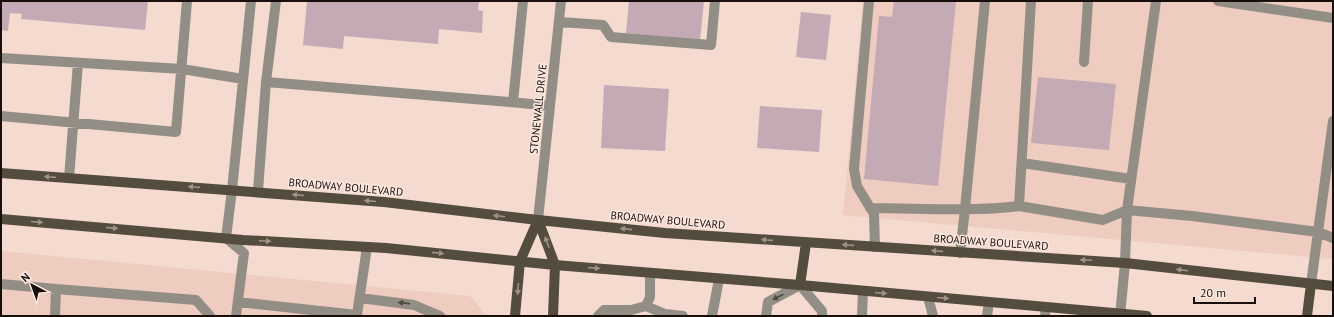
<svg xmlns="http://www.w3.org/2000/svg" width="1334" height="317" font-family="'PT Sans',sans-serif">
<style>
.built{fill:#eeccbf}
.building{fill:#c4aab4}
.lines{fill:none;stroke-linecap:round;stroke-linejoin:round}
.minor{stroke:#938e85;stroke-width:10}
.major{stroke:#544c3c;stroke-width:10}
.oneway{fill:#a09285}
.oneway2{fill:#4f4842}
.labels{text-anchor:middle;stroke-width:3;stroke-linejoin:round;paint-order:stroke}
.street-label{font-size:11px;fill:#180f0c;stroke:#fde8df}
</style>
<rect width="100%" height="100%" fill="#f4dacf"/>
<!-- built -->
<path class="built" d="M863 1H1333V259L843 215Z
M1 251 470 296 487 316H1Z"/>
<!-- building -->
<path class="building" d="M1 1H148L145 30 21 19 22 14 10 13 8 31 1 30Z
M307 1H479L478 10 483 11 482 33 439 29 438 44 344 36 343 49 303 45Z
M629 1H704L700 40 626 33Z
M894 1H956L938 186 864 179 879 16 892 17Z
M801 12 831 15 826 60 796 57Z
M1038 77 1116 84 1109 150 1031 143Z
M604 85 669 89 665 151 601 148Z
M760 106 822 110 819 152 757 148Z"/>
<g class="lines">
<!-- minor -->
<path class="minor" d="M869 1 854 169 857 186 874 214 875 247
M1218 1 1333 18
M560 22 603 25 611 37 711 45 715 1
M1 58 182 69 243 79
M1084 62 1088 1
M266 82 521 103 550 106
M513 102 523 1
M1 116 176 132 187 1
M1333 121 1318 232 1333 238
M1022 163 1131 179
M69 178 78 63
M258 191 266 82 276 1
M1019 206 1103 220 1127 210 1156 1
M870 208C920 208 970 212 1019 206L1031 1
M538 220 561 1
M960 253 965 209 985 1
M1 284 56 289
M928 297 933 316
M360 298 414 305 440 316
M238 302 357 315 367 247
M646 306 665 314 683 316
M55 316 56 289 196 300 210 316
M236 316 244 253 226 238 232 190 251 1
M598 316 604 310H631L646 306 650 297V273
M712 316 719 279
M766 316 768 302 800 285 822 311V316
M862 316 863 291
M987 316 989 302
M1045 316 1046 307
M1120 316 1125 263 1127 210 1192 216 1318 232 1311 284"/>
<!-- major -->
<path class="major" d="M1 173 384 202 538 220 665 233 1125 263 1333 286
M1 219 243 240 386 248 555 265 800 285 1147 316
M538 220 555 265 553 316
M800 285 806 243
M515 316 520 261 538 220
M1307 316 1311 284"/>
</g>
<!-- one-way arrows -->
<defs><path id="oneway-solid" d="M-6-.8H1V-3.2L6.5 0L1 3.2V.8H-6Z"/></defs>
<g class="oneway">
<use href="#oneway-solid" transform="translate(50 177) rotate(-176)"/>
<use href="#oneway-solid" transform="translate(194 187) rotate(-176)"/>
<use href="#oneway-solid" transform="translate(298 195) rotate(-175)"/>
<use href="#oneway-solid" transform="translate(370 201) rotate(-175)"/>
<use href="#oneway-solid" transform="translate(499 216) rotate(-173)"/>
<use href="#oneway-solid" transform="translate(37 222) rotate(5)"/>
<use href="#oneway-solid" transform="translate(112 228) rotate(5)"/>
<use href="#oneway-solid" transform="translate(626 229) rotate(-174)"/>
<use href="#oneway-solid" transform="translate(767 240) rotate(-176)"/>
<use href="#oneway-solid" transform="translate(265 241) rotate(3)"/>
<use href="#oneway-solid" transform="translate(547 242) rotate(-111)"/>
<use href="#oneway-solid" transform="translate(848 245) rotate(-176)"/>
<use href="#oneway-solid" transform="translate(937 251) rotate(-176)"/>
<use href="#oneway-solid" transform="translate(438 253) rotate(6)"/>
<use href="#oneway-solid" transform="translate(1086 260) rotate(-177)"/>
<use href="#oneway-solid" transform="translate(594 268) rotate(5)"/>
<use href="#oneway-solid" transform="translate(1182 270) rotate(-173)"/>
<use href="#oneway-solid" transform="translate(518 289) rotate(94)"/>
<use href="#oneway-solid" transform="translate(881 293) rotate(5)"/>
<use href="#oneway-solid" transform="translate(943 298) rotate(5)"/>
</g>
<g class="oneway2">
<use href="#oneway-solid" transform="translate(778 297) rotate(153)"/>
<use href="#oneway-solid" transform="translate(404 303) rotate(-173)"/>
</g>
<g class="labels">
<!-- street labels -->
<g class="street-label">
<text transform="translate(538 109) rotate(-84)" y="4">STONEWALL DRIVE</text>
<text transform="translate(346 187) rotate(5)" y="4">BROADWAY BOULEVARD</text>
<text transform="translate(668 220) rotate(5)" y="4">BROADWAY BOULEVARD</text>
<text transform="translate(991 242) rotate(4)" y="4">BROADWAY BOULEVARD</text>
</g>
</g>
<!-- border -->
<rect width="1334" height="317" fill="none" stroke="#180f0c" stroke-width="4"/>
<!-- north arrow -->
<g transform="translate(32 285) rotate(319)" stroke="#fde8df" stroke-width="3" paint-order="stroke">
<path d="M0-3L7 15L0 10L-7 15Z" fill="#180f0c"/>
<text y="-6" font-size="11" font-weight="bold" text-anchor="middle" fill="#180f0c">N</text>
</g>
<!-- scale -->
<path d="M1194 297v6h61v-6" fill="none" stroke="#180f0c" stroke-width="2"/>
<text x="1200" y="297" font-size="12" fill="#180f0c" stroke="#fde8df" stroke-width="3" paint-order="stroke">20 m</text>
</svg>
